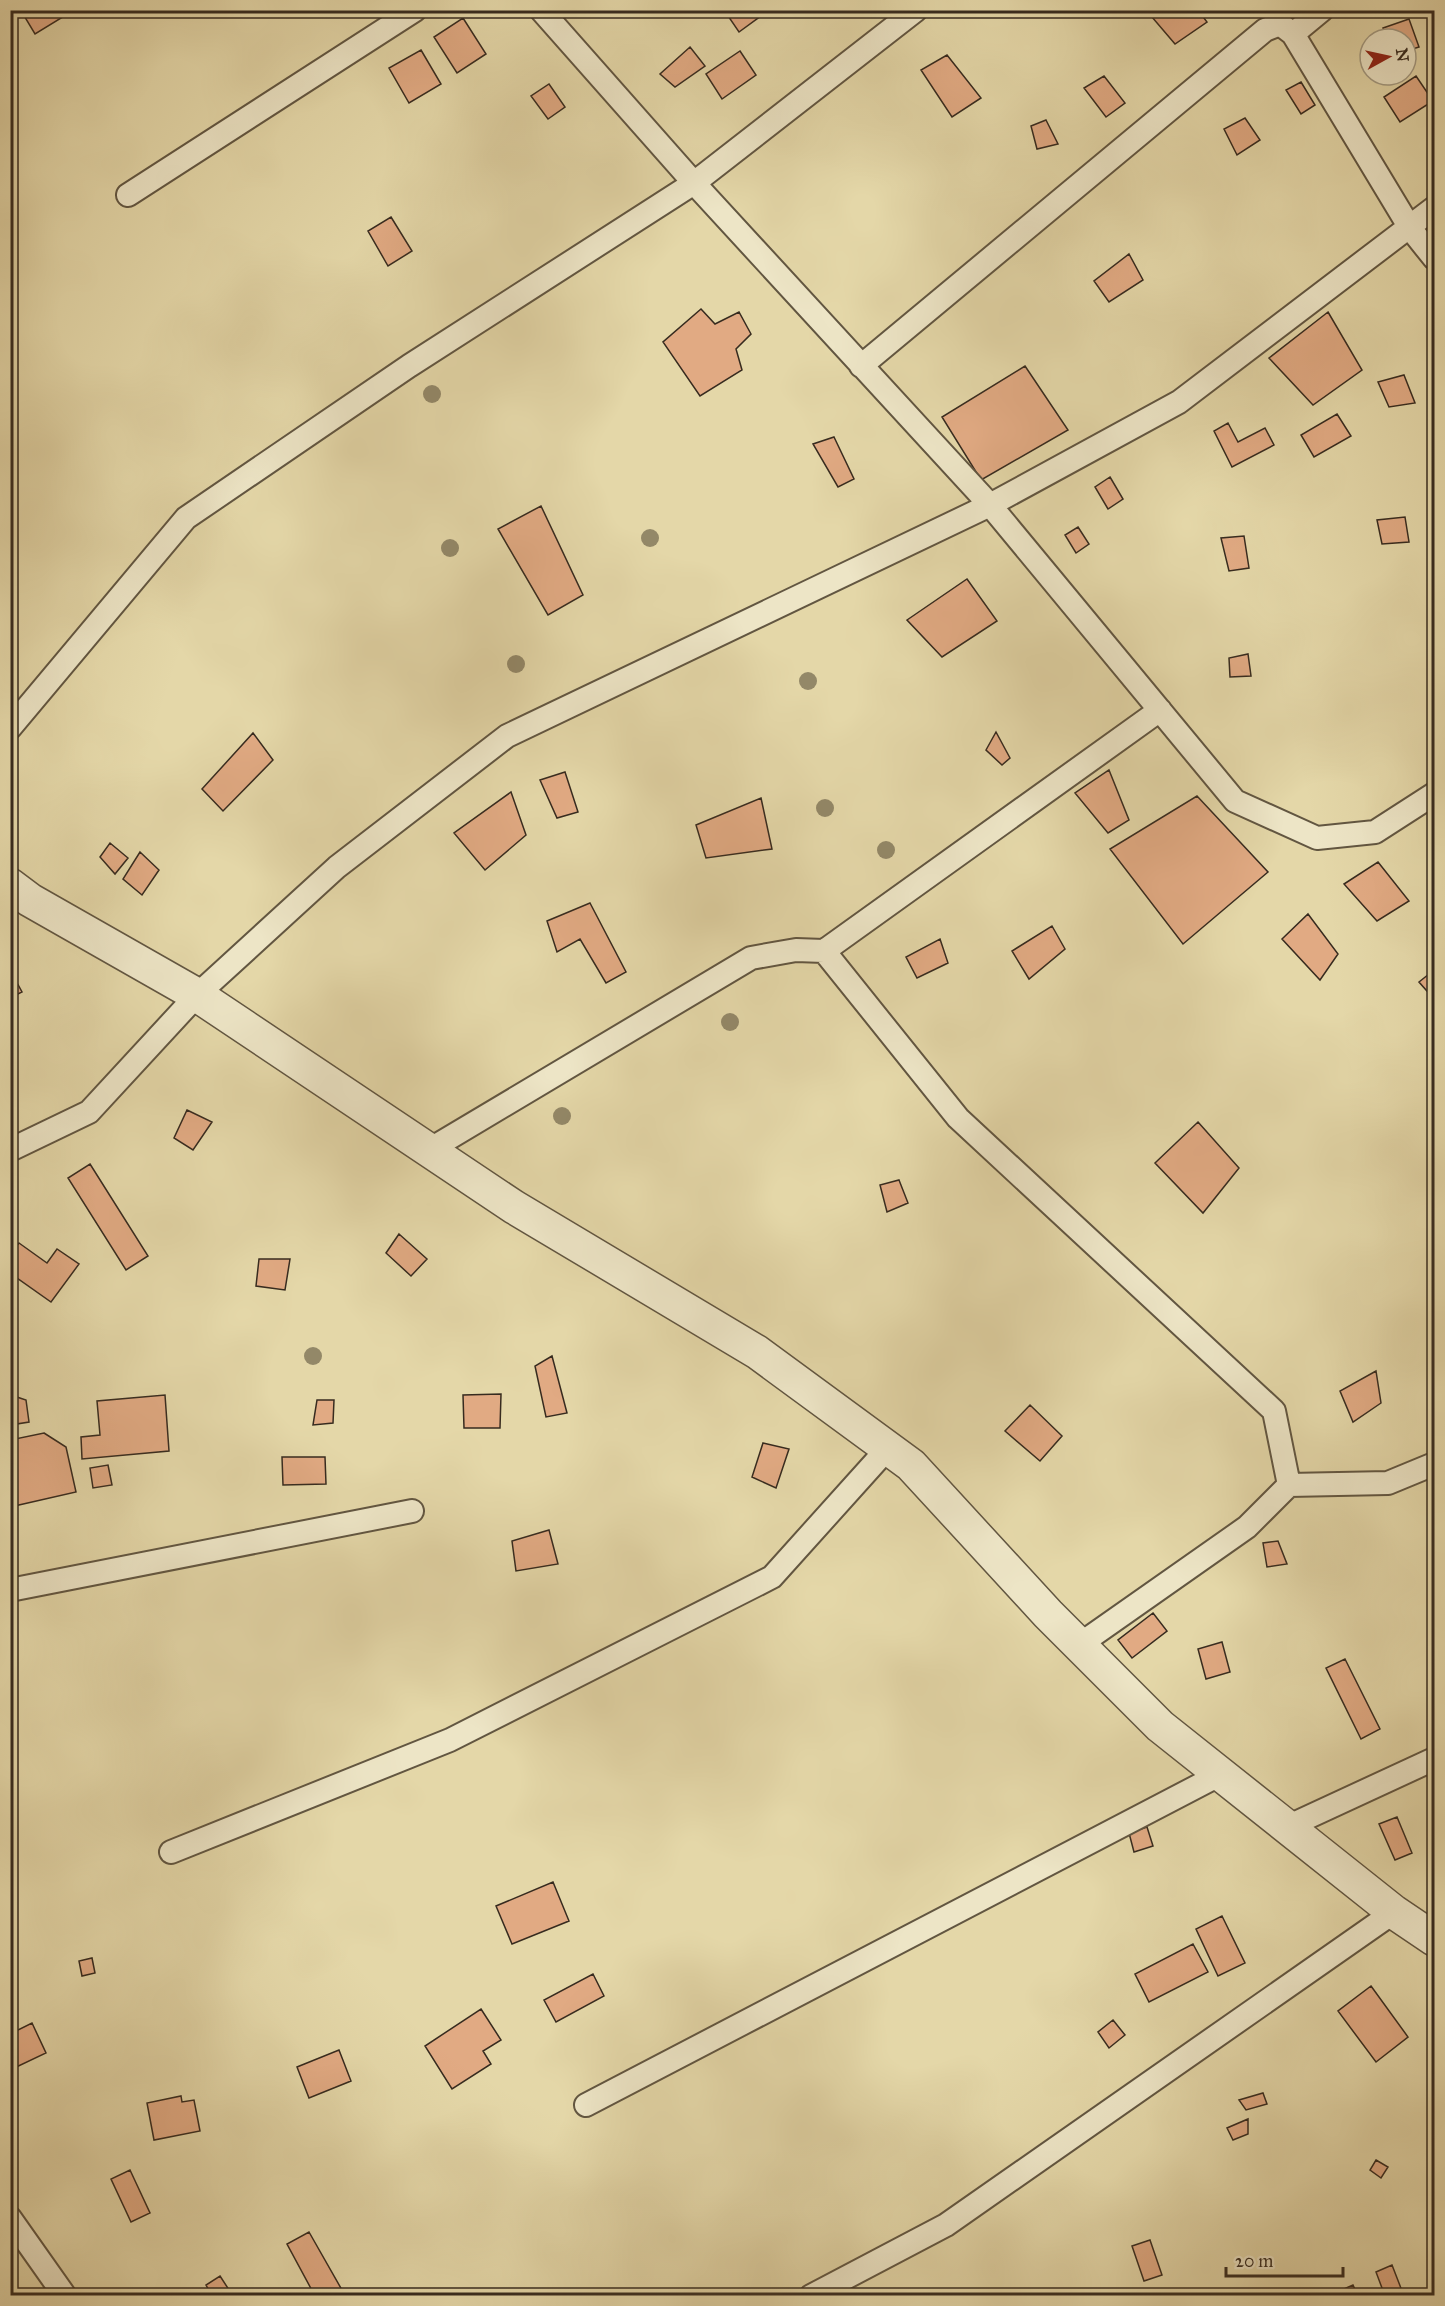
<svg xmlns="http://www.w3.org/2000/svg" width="1445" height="2306" font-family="'IM FELL Great Primer',serif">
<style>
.building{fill:#e1aa83;stroke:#372b1f;stroke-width:1.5}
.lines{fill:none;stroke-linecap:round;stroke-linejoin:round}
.lane-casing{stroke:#625641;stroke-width:26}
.street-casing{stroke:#625641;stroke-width:36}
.lane{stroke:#ede5c6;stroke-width:22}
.street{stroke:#ede5c6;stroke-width:33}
.tree{fill:#938868}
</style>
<rect width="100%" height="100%" fill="#e4d7a8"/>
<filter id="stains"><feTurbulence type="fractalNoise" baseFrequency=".00333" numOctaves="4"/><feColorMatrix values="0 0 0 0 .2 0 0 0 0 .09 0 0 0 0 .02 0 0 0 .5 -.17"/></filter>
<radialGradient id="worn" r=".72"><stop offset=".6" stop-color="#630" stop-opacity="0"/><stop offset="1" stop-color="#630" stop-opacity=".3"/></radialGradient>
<!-- building -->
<path class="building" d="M29 10H70L71 12 35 34 23 14Z
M724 10H763L765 13 739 32Z
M1146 10H1198L1207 22 1175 44Z
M463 18 486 54 457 73 434 37Z
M1409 19 1419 47 1406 51V39H1387L1383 28Z
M690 47 705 66 675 87 660 74Z
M421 50 441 84 409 103 389 68Z
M740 51 756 75 722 99 706 74Z
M947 55 981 98 952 117 921 70Z
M1104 76 1125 103 1106 117 1084 88Z
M1416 76 1433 101 1400 122 1384 97Z
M1301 82 1315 105 1301 114 1286 90Z
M549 84 565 107 548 119 531 96Z
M1245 118 1260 140 1237 155 1224 129Z
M1046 120 1058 144 1037 149 1031 126Z
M391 217 412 251 388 266 368 231Z
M1129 254 1143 280 1109 302 1094 281Z
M701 309 715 324 739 312 751 334 736 349 742 370 700 396 663 342Z
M1328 312 1362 370 1313 405 1269 358Z
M1025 366 1068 430 981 480 942 417Z
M1404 375 1415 403 1389 407 1378 382Z
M1337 414 1351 436 1314 457 1301 435Z
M1228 423 1238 442 1265 428 1274 445 1232 467 1214 431Z
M834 437 854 479 838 487 813 444Z
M1110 477 1123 499 1108 509 1095 487Z
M541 506 583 595 548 615 498 529Z
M1405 517 1409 542 1382 544 1377 520Z
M1078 527 1089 544 1076 553 1065 535Z
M1244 536 1249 568 1229 571 1221 538Z
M967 579 997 621 942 657 907 620Z
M1248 654 1251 676 1230 677 1229 658Z
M996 732 1010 758 1002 765 986 750Z
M253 733 273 760 223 811 202 789Z
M1109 770 1129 820 1108 833 1075 793Z
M565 772 578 812 557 818 540 780Z
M511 792 526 835 485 870 454 833Z
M1197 796 1268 872 1183 944 1110 849Z
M761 798 772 849 706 858 696 825Z
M110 843 128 858 115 874 100 857Z
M140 852 159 870 142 895 123 879Z
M1378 862 1409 901 1377 921 1344 884Z
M590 903 626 972 606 983 580 939 557 952 547 921Z
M1308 914 1338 954 1320 980 1282 939Z
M1052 926 1065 949 1029 979 1012 951Z
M940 939 948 963 917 978 906 957Z
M10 970 22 992 10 998Z
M1434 970V999L1419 982Z
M10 1063 17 1073 16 1085 10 1086Z
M187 1110 212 1122 193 1150 174 1138Z
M1198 1122 1239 1168 1203 1213 1155 1163Z
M90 1164 148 1256 126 1270 68 1178Z
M899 1180 908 1203 887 1212 880 1185Z
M399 1234 427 1259 411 1276 386 1253Z
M19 1243 47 1263 57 1249 79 1264 51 1302 10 1273V1254Z
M259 1259H290L285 1290 256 1286Z
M552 1356 567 1413 546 1417 535 1366Z
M1376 1371 1381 1403 1353 1422 1340 1391Z
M10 1386 17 1397 26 1400 29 1422 10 1425Z
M501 1394 500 1428H464L463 1395Z
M165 1395 169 1451 82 1459 81 1437 100 1435 97 1401Z
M317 1400H334L333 1423 313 1425Z
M1030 1405 1062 1436 1040 1461 1005 1431Z
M44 1433 66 1447 76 1492 10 1507V1440Z
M763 1443 789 1449 776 1488 752 1477Z
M282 1457H325L326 1484 283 1485Z
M108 1465 112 1485 93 1488 90 1468Z
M549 1530 558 1564 516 1571 512 1541Z
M1278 1541 1287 1564 1267 1567 1263 1543Z
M1153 1613 1167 1631 1132 1658 1118 1640Z
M1222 1642 1230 1672 1206 1679 1198 1649Z
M1345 1659 1380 1729 1361 1739 1326 1668Z
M1397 1817 1412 1853 1395 1860 1379 1824Z
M1147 1827 1153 1846 1134 1852 1129 1833Z
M553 1882 569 1921 512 1944 496 1906Z
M1222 1916 1245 1963 1218 1976 1196 1929Z
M1193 1944 1208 1972 1149 2002 1135 1974Z
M92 1958 95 1973 82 1976 79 1961Z
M593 1974 604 1996 556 2022 544 2000Z
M1371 1986 1408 2037 1376 2062 1338 2011Z
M481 2009 501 2040 483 2051 491 2064 452 2089 425 2046Z
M1113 2020 1125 2035 1109 2048 1098 2032Z
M32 2023 46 2053 10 2070V2034Z
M339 2050 351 2081 309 2098 297 2067Z
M1263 2093 1267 2104 1246 2110 1239 2100Z
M181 2096 182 2102 194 2100 200 2131 154 2140 147 2103Z
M1248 2119V2134L1233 2140 1227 2128Z
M1376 2160 1388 2167 1381 2178 1370 2170Z
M130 2170 150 2213 131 2222 111 2179Z
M309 2232 342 2290 332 2296H315L287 2244Z
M1150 2240 1162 2275 1144 2281 1132 2246Z
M1392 2265 1404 2296H1385L1376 2272Z
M220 2276 233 2296H212L206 2285Z
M1353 2285 1358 2296H1330V2295Z"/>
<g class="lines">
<defs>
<path id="lane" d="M541 10 694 183 990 505 1235 801 1317 838 1375 832 1434 794
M1293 34 1322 10
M128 195 415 10
M861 366 1265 30 1280 24 1293 34 1410 228 1434 258
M10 728 186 518 409 366 694 183 916 10
M824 951 1160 710
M10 1150 89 1112 197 995 337 867 507 736 990 505 1179 402 1434 208
M429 1150 751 958 796 950 824 951 958 1118 1274 1411 1289 1485 1247 1527 1079 1645
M1289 1485 1388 1483 1434 1464
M10 1590 412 1511
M1287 1827 1434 1759
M171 1852 450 1740 772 1577 888 1448
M586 2105 1221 1774
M10 2218 65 2296
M811 2296 946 2225 1394 1912"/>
<path id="street" d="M10 885 30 900 197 995 514 1207 757 1352 911 1465 1048 1614 1160 1726 1394 1912 1434 1939"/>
</defs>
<!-- lane casing -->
<use href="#lane" class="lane-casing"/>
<!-- street casing -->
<use href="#street" class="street-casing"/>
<!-- lane -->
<use href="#lane" class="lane"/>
<!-- street -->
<use href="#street" class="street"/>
</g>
<!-- trees -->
<g class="tree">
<circle cx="432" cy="394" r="9"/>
<circle cx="650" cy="538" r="9"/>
<circle cx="450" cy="548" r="9"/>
<circle cx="516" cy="664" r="9"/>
<circle cx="808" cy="681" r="9"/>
<circle cx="825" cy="808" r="9"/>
<circle cx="886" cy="850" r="9"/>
<circle cx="730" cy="1022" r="9"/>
<circle cx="562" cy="1116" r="9"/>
<circle cx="313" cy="1356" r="9"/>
</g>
<!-- margin -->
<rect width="1445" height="2306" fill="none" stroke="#e4d7a8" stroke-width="36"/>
<rect x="12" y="12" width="1421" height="2282" fill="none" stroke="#372b1f" stroke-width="3"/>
<rect x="18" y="18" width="1409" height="2270" fill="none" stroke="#372b1f" stroke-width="1.5"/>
<!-- north arrow -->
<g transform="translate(1388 57) rotate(82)"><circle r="28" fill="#ede5c6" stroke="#a49b83" stroke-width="1.5"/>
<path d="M0-4.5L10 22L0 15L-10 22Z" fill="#8f2418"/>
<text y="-9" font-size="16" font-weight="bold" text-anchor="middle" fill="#372b1f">N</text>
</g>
<!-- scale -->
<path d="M1226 2267v9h117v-9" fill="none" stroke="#372b1f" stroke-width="3"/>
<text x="1235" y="2267" font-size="18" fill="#372b1f" stroke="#ede5c6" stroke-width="4.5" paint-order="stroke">20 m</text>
<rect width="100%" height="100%" filter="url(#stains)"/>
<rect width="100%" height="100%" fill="url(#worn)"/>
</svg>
